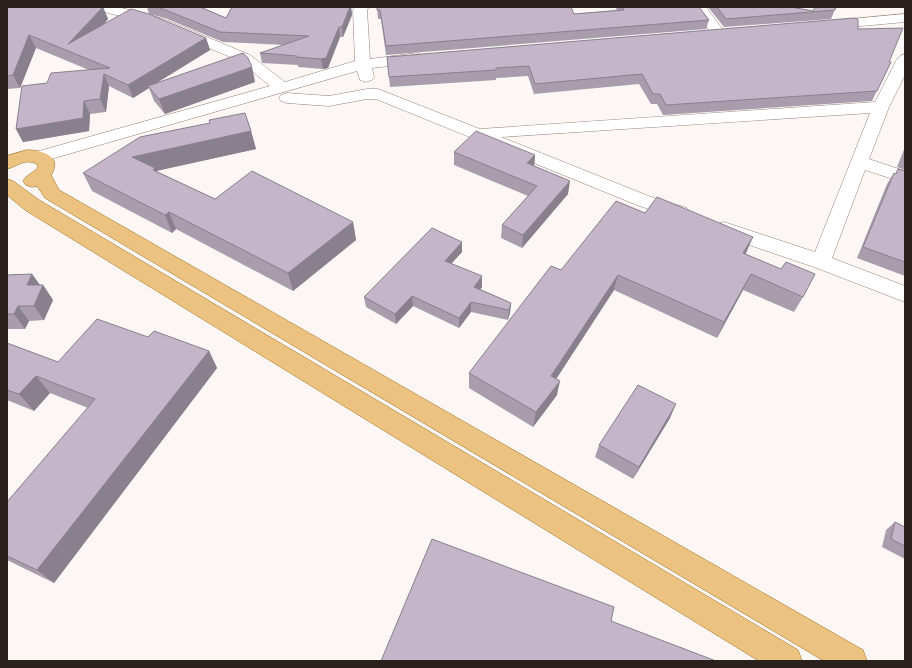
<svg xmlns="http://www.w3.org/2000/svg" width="912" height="668" font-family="Ubuntu,sans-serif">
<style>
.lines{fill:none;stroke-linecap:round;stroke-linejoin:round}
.minor-casing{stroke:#958173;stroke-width:1}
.major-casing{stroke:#9f6f25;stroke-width:1}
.minor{fill:#fff;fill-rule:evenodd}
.major{fill:#ebc27f;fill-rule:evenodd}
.wall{fill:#a99cad}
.shaded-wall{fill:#897f8d}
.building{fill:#c4b5c9;stroke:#897f8d}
</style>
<rect width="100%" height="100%" fill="#fcf7f4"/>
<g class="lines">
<defs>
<path id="minor" d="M95 7H118L164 19 250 55 285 82 355 61 353 10 355 7H369L367 10 370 59 417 53 422 55 425 58 422 61 417 63 372 68 374 77 372 80 366 82 360 80 357 71 44 161 38 163 32 161 29 157 32 153 270 86 240 61 154 25 97 10Z
M692 7H706L726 34 724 37 719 38 714 37Z
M905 14V22L829 29 824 28 822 25 824 22 829 21Z
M905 54V75L889 107 869 159 905 171V183L865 170 832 258 905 286V302L814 267 717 234 714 229 717 224 724 222 815 252 870 113 501 137 651 197 687 208 690 213 687 218 680 220 637 205 376 99H367L329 106 287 103 281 101 279 98 281 95 287 93 329 96 367 89H378L480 129 875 102 897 59 900 56Z"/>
<path id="major" d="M27 150C43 150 63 157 51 175L59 190 863 650 867 661H824L45 198 37 186 32 187 26 185 23 181 26 177 37 169 38 165C27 157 18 166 7 169V156Z
M7 179 13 181 39 200 798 650 802 661H759L25 210 7 195Z"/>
</defs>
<!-- minor casing -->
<use href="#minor" class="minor-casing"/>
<!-- major casing -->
<use href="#major" class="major-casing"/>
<!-- minor -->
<use href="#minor" class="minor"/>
<!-- major -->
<use href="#major" class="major"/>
</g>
<!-- wall -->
<path class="wall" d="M7 7H103L108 19 104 25 206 38 210 50 158 82H255L165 114 154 101 149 88 133 98 109 86 106 112 90 114 89 131 23 142 16 129 47 83 89 70 36 48 20 88 7 89Z
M147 7H200L226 18 232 7H351L352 15 343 37H340L328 68 323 69 298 67V65L262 63 260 53 284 45 223 42 165 18 149 14Z
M377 7 574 14 617 10 615 7H699L709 20 706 29 386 55 381 19H378Z
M708 7H791L813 11 836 7 831 19 724 27Z
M858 29 889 62H891L872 101 663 115 657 104H651L639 84 534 94 528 76 496 78V80L390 87 387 57Z
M251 131 256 149 156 171 215 199 353 222 356 240 293 291 176 229 172 233 92 191 83 173Z
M905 147V170L897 167Z
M454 152 535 155 534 166 568 194 522 248 501 238 502 225 528 196 454 165Z
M898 169 905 171V276L857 258 887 184 894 173 895 174Z
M645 213 753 237 745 254 803 297 794 312 743 290 717 338 614 290 556 379 557 395 533 427 469 388V373L561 270Z
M462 242V252L451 263 482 287 480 289 511 303 510 313 508 320 471 312 459 328 413 306 396 324 366 307 364 297Z
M32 274 40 285H43L53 300 44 320 29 321 25 329H7V275Z
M148 337 209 351 217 368 54 583 7 560V502L88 408 50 393 34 411 7 400V343L58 362Z
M670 418 633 479 595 457 599 445Z
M895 522 905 527V559L882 547 886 530Z"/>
<!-- shaded-wall -->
<path class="shaded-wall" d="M103 7 108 19 76 54 68 44Z
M350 7H351L352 15 343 37 342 27Z
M339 27 340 37 328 68 323 69 321 59Z
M29 35 36 48 20 88 13 75Z
M206 38 210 50 150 87 148 86 149 88 133 98 128 85Z
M252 67 255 82 165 114 159 99Z
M104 74 109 86 106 112 100 99Z
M84 101 90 114 89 131 23 142 16 129Z
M251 131 256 149 156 171 132 157Z
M535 155 534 168 527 163Z
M570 181 568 194 522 248 523 235Z
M169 212 176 229 172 233 165 215Z
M353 222 356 240 293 291 288 273Z
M753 237 746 253 736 269 743 253Z
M462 242V252L445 271V261Z
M32 274 42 288 43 285 53 300 44 320 34 306 27 285Z
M751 274 743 290 717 338 724 322Z
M618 275 614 290 549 390 551 376Z
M482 276V287L474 297V287Z
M412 296 413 306 396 324 395 314Z
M471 302V312L459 328V318Z
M511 303 510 313 508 320 509 310Z
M18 306 29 321 25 329 14 314Z
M209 351 217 368 54 583 37 570Z
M36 376 50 393 34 411 19 394Z
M560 381 557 395 533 427 536 412Z
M676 404 670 418 633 479 639 467Z"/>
<!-- building -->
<path class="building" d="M7 7H103L68 44 131 9 149 14 206 38 128 85 104 74 100 99 84 101 83 118 16 129 22 86 47 83 51 73 110 68 29 35 13 75 7 76Z
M158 7H200L226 18 232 7H350L342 27H339L326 58 321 59 296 57 297 56 260 53 309 36 220 32Z
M377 7H571L574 14 624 10 622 7H699L709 20 386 46 380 10H377Z
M717 7H791L813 11 815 7H836L835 10 726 19Z
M854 18 858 19V29L903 28 889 62H891L877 91 666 105 660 94H653L642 74 535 84 529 66 496 68V70L389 77 387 57Z
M243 53 248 58 252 67 159 99 148 86Z
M245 113 251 131 132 157 155 168 153 170 215 199 252 171 353 222 288 273 169 212 165 215 83 173 140 137 210 123 209 120Z
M476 131 535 155 527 163 570 181 523 235 502 225 537 186 454 152Z
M898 169 905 171V262L863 247 894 173 896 174Z
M657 197 753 237 743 253 781 269 786 262 815 274 803 297 751 274 724 322 618 275 551 376 560 381 536 412 469 373 551 266 561 270 616 201 645 213Z
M432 228 462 242 445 261 482 276 474 287 511 303 509 310 471 302 459 318 412 296 395 314 364 297Z
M32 274 27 285H43L34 306H18L14 314H7V275Z
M97 319 148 337 154 331 209 351 37 570 7 556V502L95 399 36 376 19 394 7 390V343L58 362Z
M638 385 676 404 639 467 599 445Z
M895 522 905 527V546L891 539Z
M432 539 614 607 611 621 716 661H381Z"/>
<!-- border -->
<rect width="912" height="668" fill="none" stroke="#2a211c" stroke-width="16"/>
</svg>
